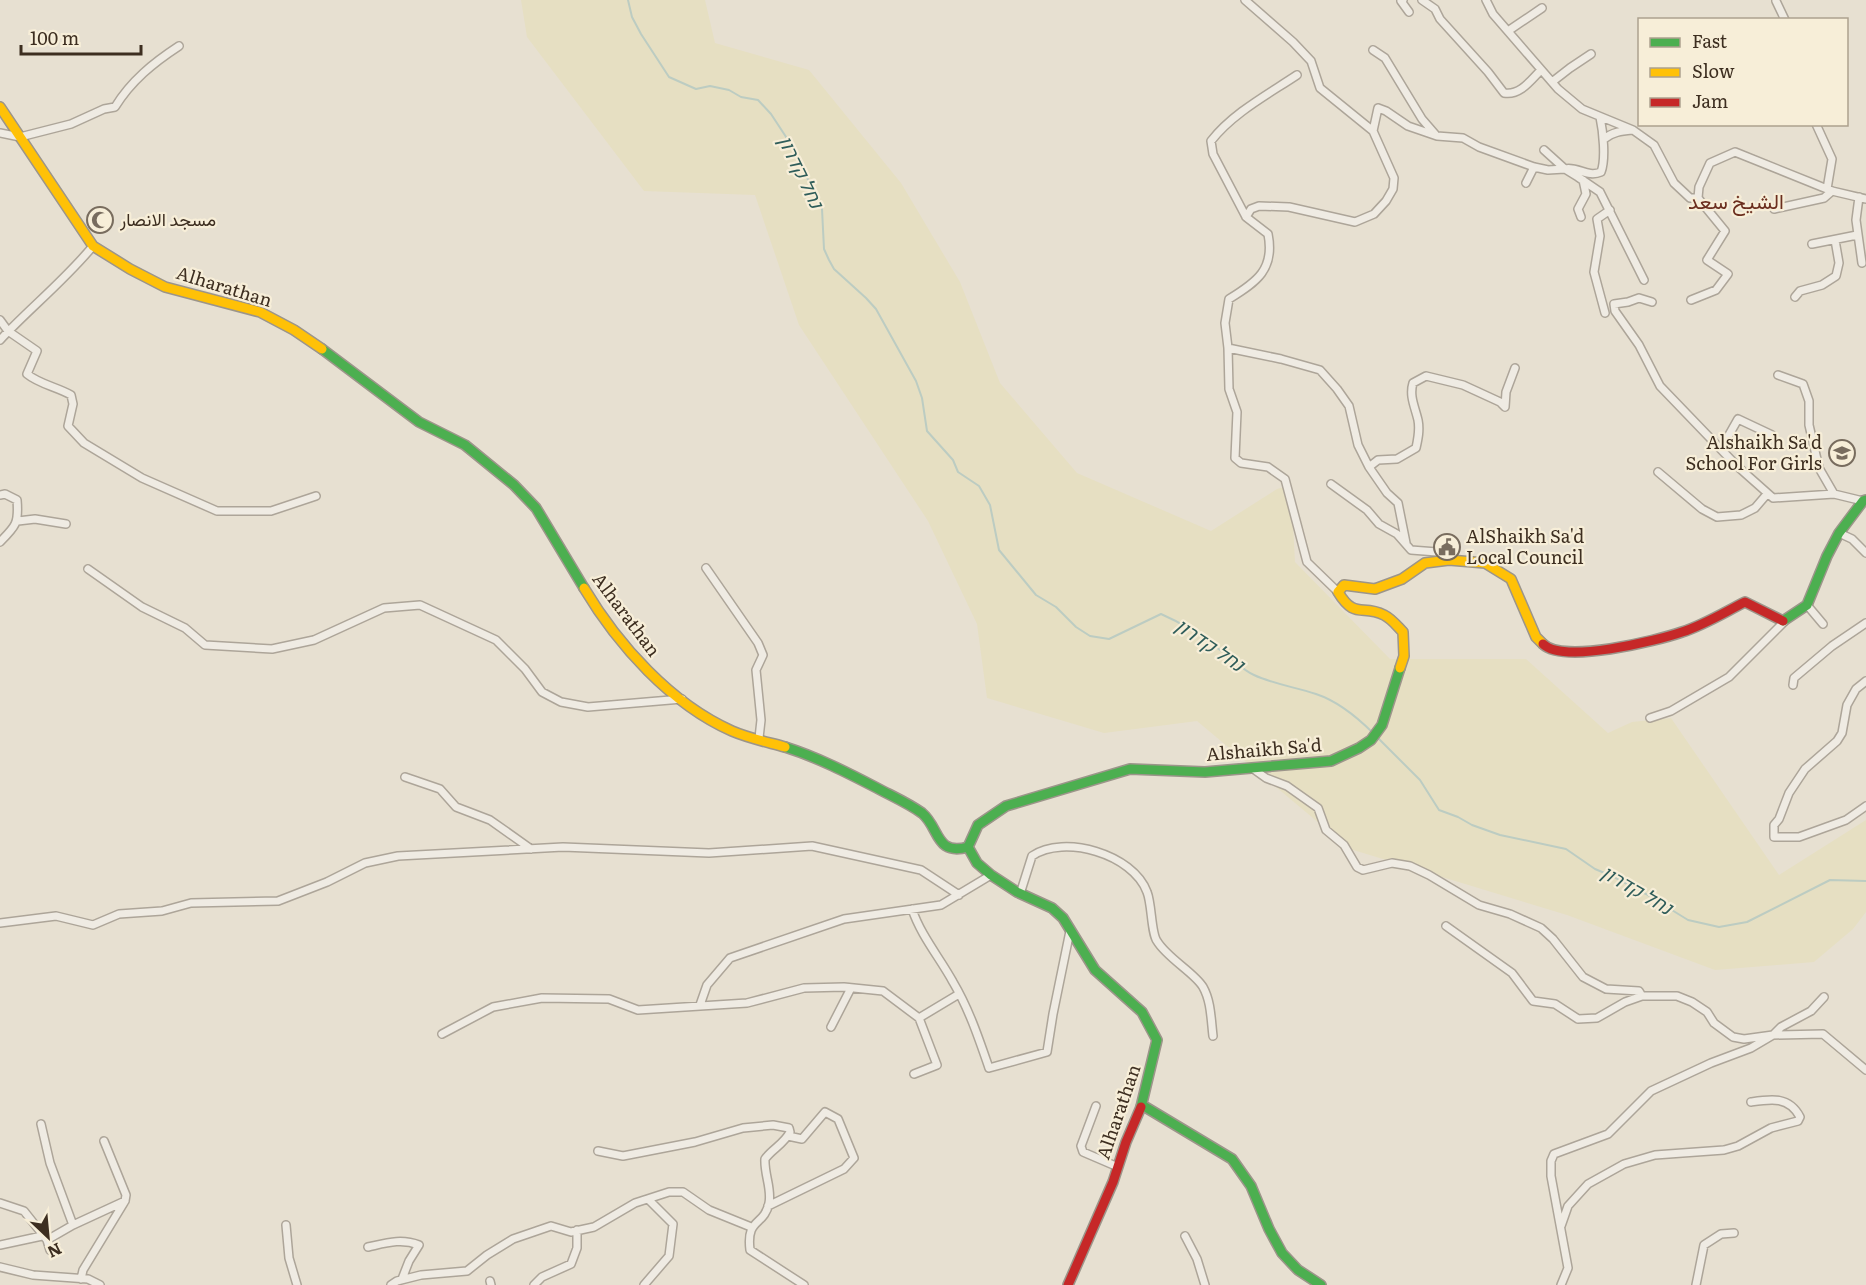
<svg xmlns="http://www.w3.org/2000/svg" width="1866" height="1285" font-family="Literata,Vazirmatn,Heebo,serif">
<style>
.farmland{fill:#e6dfc2}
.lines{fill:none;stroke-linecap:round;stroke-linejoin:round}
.stream{stroke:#bcccc2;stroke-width:2}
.street-casing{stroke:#ada599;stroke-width:10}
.fast-casing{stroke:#9c958a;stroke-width:12}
.slow-casing{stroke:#9c958a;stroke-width:12}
.jam-casing{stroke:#9c958a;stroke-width:12}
.street{stroke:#efebe3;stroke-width:7}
.fast{stroke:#4caf50;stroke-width:9}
.slow{stroke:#ffc107;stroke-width:9}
.jam{stroke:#c62828;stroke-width:9}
.labels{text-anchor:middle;stroke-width:4.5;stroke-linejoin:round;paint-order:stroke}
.poi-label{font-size:18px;fill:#3d2e20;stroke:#f7eed8;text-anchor:start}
.street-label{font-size:18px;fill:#3d2e20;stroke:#f7eed8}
.water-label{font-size:20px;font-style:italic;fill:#2f5d5a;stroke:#f7eed8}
.quarter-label{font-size:21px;fill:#6b2e1e;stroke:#f7eed8}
</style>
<rect width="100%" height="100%" fill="#e7e0d1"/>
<!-- farmland -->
<path class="farmland" d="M521 0H705L715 43 809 70 901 183 960 282 1000 383 1077 473 1211 531 1277 489 1291 485 1295 562 1390 659H1526L1608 733 1632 722 1671 718 1779 875 1866 820V912L1853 929 1814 962 1715 970 1567 915 1350 849 1197 721 1104 733 987 698 977 624 928 521 799 325 755 195 644 191 527 37Z"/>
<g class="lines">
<!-- stream -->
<path class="stream" d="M628 0 632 17 641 34 669 77 696 89 710 86 729 90 741 97 758 100 771 114 792 146 822 209 824 249 829 260 834 269 866 298 876 309 916 381 922 398 927 431 953 460 958 472 979 486 990 505 999 550 1036 595 1056 607 1076 627 1090 636 1109 639 1161 614C1182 623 1202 636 1220 650 1231 657 1242 670 1254 675 1273 684 1295 687 1316 694 1337 701 1357 717 1373 733
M1377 737 1420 780 1439 810 1458 817 1472 825 1500 835 1566 849 1595 869 1614 877 1646 894 1688 920 1719 927 1747 922 1830 880 1866 881"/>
<defs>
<path id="street" d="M1245 0 1293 42 1311 61 1320 88 1373 131
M1403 0 1401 1 1409 12
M1422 0 1435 9 1440 19 1488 72 1504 93C1520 96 1531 80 1541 70
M1486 0 1493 14 1558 89 1582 109 1633 130 1654 145 1674 183 1690 198H1698L1699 187 1710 163 1735 152 1832 191 1866 199
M1776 1 1785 20
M1508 31 1542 8
M1373 50 1385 58 1422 119 1435 134
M1552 82 1570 68 1591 54
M1816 124 1832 159 1827 189
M0 133 20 137 71 124 104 109 115 107C131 81 153 63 179 46
M1604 139C1612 132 1622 131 1632 130
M1544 150 1565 169C1578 166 1587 178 1601 172 1606 159 1603 131 1600 117
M1526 183 1534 167
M1859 197 1856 220 1862 263
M1774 209 1824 198 1832 191
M1246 217 1213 154 1211 141C1233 113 1267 95 1297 75
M1581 217 1578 209 1586 194 1583 180
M1812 244 1857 235
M1795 297 1800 291 1822 285 1836 276 1839 263 1835 240
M1691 300 1716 290 1728 274 1707 260 1725 231 1698 198
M1652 302 1639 298 1628 302 1614 304 1615 311 1639 345 1660 386 1737 466 1773 498 1834 494 1863 501
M1605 313 1594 272 1600 236 1597 219 1610 210
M0 320 8 331 37 351 27 374C39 384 57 387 71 395L73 404 68 426 84 443 142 478 217 511H271L316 496
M0 340C30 308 65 280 93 246
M1228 348 1281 359 1320 370 1337 389 1349 406 1358 445 1369 467 1387 493 1398 503 1406 543
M1778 375 1803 384 1809 401V425L1819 468 1834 494
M1721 449 1738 419 1772 435
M1369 467 1378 460 1397 459 1416 448C1418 439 1420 430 1418 420 1415 407 1409 396 1413 383L1426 376 1463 385 1500 402 1505 407 1506 392 1515 368
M1658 472 1702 509 1717 517 1741 515 1755 508 1767 494
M1331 484 1367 510 1379 524 1397 534 1411 550 1437 552 1449 560
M0 495 5 494 17 500C19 523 16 526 0 542
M18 521 35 519 66 524
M1839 533 1852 539 1866 553
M706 568 758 643 763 655 756 670 761 720 759 738
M88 569 142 607 185 628 205 645 272 649 314 640 384 608 420 605 496 640 525 669 542 692 561 702 588 707 682 699
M1338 592 1307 562 1285 479 1268 467 1241 463 1235 458 1237 412 1229 389 1228 348 1225 323 1229 299C1257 282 1275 269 1268 234L1246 217 1251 209 1259 206 1289 207 1355 222 1374 214 1386 201 1393 189 1394 178 1373 131 1378 108 1386 111 1408 126 1437 136 1463 138 1479 147 1534 167 1548 170 1565 169 1578 177 1600 192 1644 280
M1807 605 1823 624
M1866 681 1856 689 1847 705 1842 733 1837 741 1805 769 1789 793 1779 819 1774 825V837H1799L1846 820 1866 806
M1793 685 1794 678 1832 646 1866 623
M1650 718 1671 711 1729 677 1784 622
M1252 768 1266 778 1287 786 1318 808 1326 830 1344 845 1357 867 1363 870 1392 863 1410 866 1429 875 1479 905 1510 914 1541 928 1553 939 1583 977 1606 989 1639 991 1642 996
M405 777 440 789 456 807 490 820 531 849
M1020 894 1032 856C1064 834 1133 854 1147 892 1152 904 1151 933 1157 941 1167 958 1195 973 1203 987 1211 1001 1211 1019 1213 1036
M912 909C921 936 940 958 953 982 969 1009 979 1039 989 1068L1047 1052 1053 1014 1070 931
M0 923 56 916 93 925 119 914 162 911 191 903 278 901 327 882 365 863 398 856 563 847 709 853 812 846 921 870 959 895
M1446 926 1512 973 1533 1001 1555 1004 1578 1019 1597 1018 1625 1002 1642 996H1677L1692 1002 1707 1012 1714 1023 1733 1037 1744 1039 1773 1035 1781 1027 1811 1011 1824 997
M700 1005 707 985 730 958 844 919 941 905 991 875
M831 1027 851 988
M442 1034 493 1007 542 998 609 999 638 1010 747 1003 804 988 844 987 883 991 919 1018 959 994
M914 1074 937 1065 919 1018
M1096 1106 1081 1146 1083 1152 1118 1167
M41 1124 50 1163 73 1225
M598 1151 623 1156 695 1142 743 1128 773 1125 789 1128 790 1132C784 1144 772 1149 765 1159 764 1174 772 1189 769 1203 764 1227 746 1217 750 1250L804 1285
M0 1203 24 1211 47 1240 50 1250
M768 1206 844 1169 854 1158 838 1119 825 1112 802 1139 788 1136
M286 1225 289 1258 297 1285
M1561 1226 1568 1206 1588 1184 1624 1164 1655 1155 1724 1150 1738 1146 1771 1128 1798 1121 1800 1117C1789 1096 1771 1099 1751 1102
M1185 1236 1197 1259 1205 1285
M47 1240 73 1225 125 1201
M0 1245 42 1236
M368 1247C386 1243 401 1238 419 1245L409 1261 402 1279
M0 1267 33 1275 88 1279 100 1285
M81 1279 83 1270 125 1201 126 1195 104 1141
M490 1281 491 1285
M391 1285 397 1281 421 1275 467 1271 487 1255 513 1239 551 1226 571 1232 594 1227 635 1203 669 1192H683L709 1210 751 1227
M534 1285 542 1277 571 1264 577 1248V1230
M644 1285 669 1256 673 1224 648 1199
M1561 1285 1568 1268 1551 1176V1161L1554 1154 1608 1134 1651 1091 1711 1063 1751 1048 1773 1035 1823 1034 1866 1070
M1696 1285 1704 1245 1721 1234 1734 1233"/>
<path id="fast" d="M322 349 419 422 465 445 514 485 536 508 584 588
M1783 621 1807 605 1827 556 1839 533 1863 501 1866 500
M785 747C817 757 848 773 877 788 892 796 908 803 922 813 940 828 935 856 968 847
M968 847 978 825 1006 806 1130 769 1205 772 1331 761 1359 748 1371 740 1382 725 1400 668
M968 847 977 863 991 875 1017 892 1052 908 1063 918 1095 970 1142 1012 1157 1040 1141 1107
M1142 1105 1232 1159 1251 1186 1269 1229 1282 1253 1298 1270 1321 1285"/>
<path id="slow" d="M0 107 93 246 130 269 165 287 260 312 294 330 322 349
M584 588C618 645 671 704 732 731 748 738 767 742 785 747
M1400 668 1404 656 1403 632C1397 626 1392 619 1384 615 1362 604 1355 620 1338 592L1344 585 1375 589 1402 579 1425 563 1449 560 1485 563 1511 579 1536 637 1543 644"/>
<path id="jam" d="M1543 644C1563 664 1656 641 1682 632 1704 625 1725 612 1745 602L1783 621
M1068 1285 1113 1182 1126 1142 1141 1107"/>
</defs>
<!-- street casing -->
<use href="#street" class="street-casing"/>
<!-- fast casing -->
<use href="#fast" class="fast-casing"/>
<!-- slow casing -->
<use href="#slow" class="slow-casing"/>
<!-- jam casing -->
<use href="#jam" class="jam-casing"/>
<!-- street -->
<use href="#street" class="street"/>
<!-- fast -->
<use href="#fast" class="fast"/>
<!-- slow -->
<use href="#slow" class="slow"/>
<!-- jam -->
<use href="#jam" class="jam"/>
</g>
<!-- icons -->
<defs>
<symbol id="mosque-ring" viewBox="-11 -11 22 22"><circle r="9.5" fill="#f7eed8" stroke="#786c5e" stroke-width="1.5"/><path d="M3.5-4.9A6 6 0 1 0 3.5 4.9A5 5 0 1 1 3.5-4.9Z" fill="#786c5e"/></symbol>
<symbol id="school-ring" viewBox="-11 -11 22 22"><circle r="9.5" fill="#f7eed8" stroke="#786c5e" stroke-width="1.5"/><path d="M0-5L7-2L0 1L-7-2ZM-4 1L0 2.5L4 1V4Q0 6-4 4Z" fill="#786c5e"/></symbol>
<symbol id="civic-ring" viewBox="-11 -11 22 22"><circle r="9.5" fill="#f7eed8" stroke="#786c5e" stroke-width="1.5"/><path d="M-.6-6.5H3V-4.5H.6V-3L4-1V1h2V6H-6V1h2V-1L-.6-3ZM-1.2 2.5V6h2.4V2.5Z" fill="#786c5e"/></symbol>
</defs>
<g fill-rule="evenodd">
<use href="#mosque-ring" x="85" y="205" width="30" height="30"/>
<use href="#school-ring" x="1827" y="438" width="30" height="30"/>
<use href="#civic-ring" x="1432" y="532" width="30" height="30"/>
</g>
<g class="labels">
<!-- poi labels -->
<g class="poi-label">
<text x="120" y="226">مسجد الانصار</text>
<text x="1822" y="449" text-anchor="end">Alshaikh Sa'd<tspan x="1822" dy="21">School For Girls</tspan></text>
<text x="1466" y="543">AlShaikh Sa'd<tspan x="1466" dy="21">Local Council</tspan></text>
</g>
<!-- street labels -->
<g class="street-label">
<text transform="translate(224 287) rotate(17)" y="6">Alharathan</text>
<text transform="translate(626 615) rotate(53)" y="6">Alharathan</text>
<text transform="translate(1264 750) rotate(-5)" y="6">Alshaikh Sa'd</text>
<text transform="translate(1119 1112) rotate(-71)" y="6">Alharathan</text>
</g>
<!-- water labels -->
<g class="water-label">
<text transform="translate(801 172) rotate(64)" y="7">נחל קדרון</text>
<text transform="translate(1210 645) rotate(34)" y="7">נחל קדרון</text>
<text transform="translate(1637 890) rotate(30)" y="7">נחל קדרון</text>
</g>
<!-- quarter labels -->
<g class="quarter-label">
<text x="1736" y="209">الشيخ سعد</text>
</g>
</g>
<!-- legend -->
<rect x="1638" y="18" width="210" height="108" fill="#f7eed8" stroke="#ada18e" stroke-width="1.5"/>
<rect x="1650" y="38" width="30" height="9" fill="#4caf50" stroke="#ada18e" stroke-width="1.5"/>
<text x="1692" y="48" font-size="18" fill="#3d2e20">Fast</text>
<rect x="1650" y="68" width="30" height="9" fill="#ffc107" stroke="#ada18e" stroke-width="1.5"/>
<text x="1692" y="78" font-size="18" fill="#3d2e20">Slow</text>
<rect x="1650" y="98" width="30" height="9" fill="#c62828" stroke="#ada18e" stroke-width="1.5"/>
<text x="1692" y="108" font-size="18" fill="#3d2e20">Jam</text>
<!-- north arrow -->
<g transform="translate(48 1237) rotate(154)" stroke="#f7eed8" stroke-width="4.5" paint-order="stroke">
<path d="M0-4.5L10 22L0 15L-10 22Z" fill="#3d2e20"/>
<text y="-9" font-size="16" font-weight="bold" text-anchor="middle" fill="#3d2e20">N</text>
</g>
<!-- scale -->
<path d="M21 45v9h120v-9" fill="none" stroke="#3d2e20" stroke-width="3"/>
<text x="30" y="45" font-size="18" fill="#3d2e20" stroke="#f7eed8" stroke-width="4.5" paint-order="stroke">100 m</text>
</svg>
